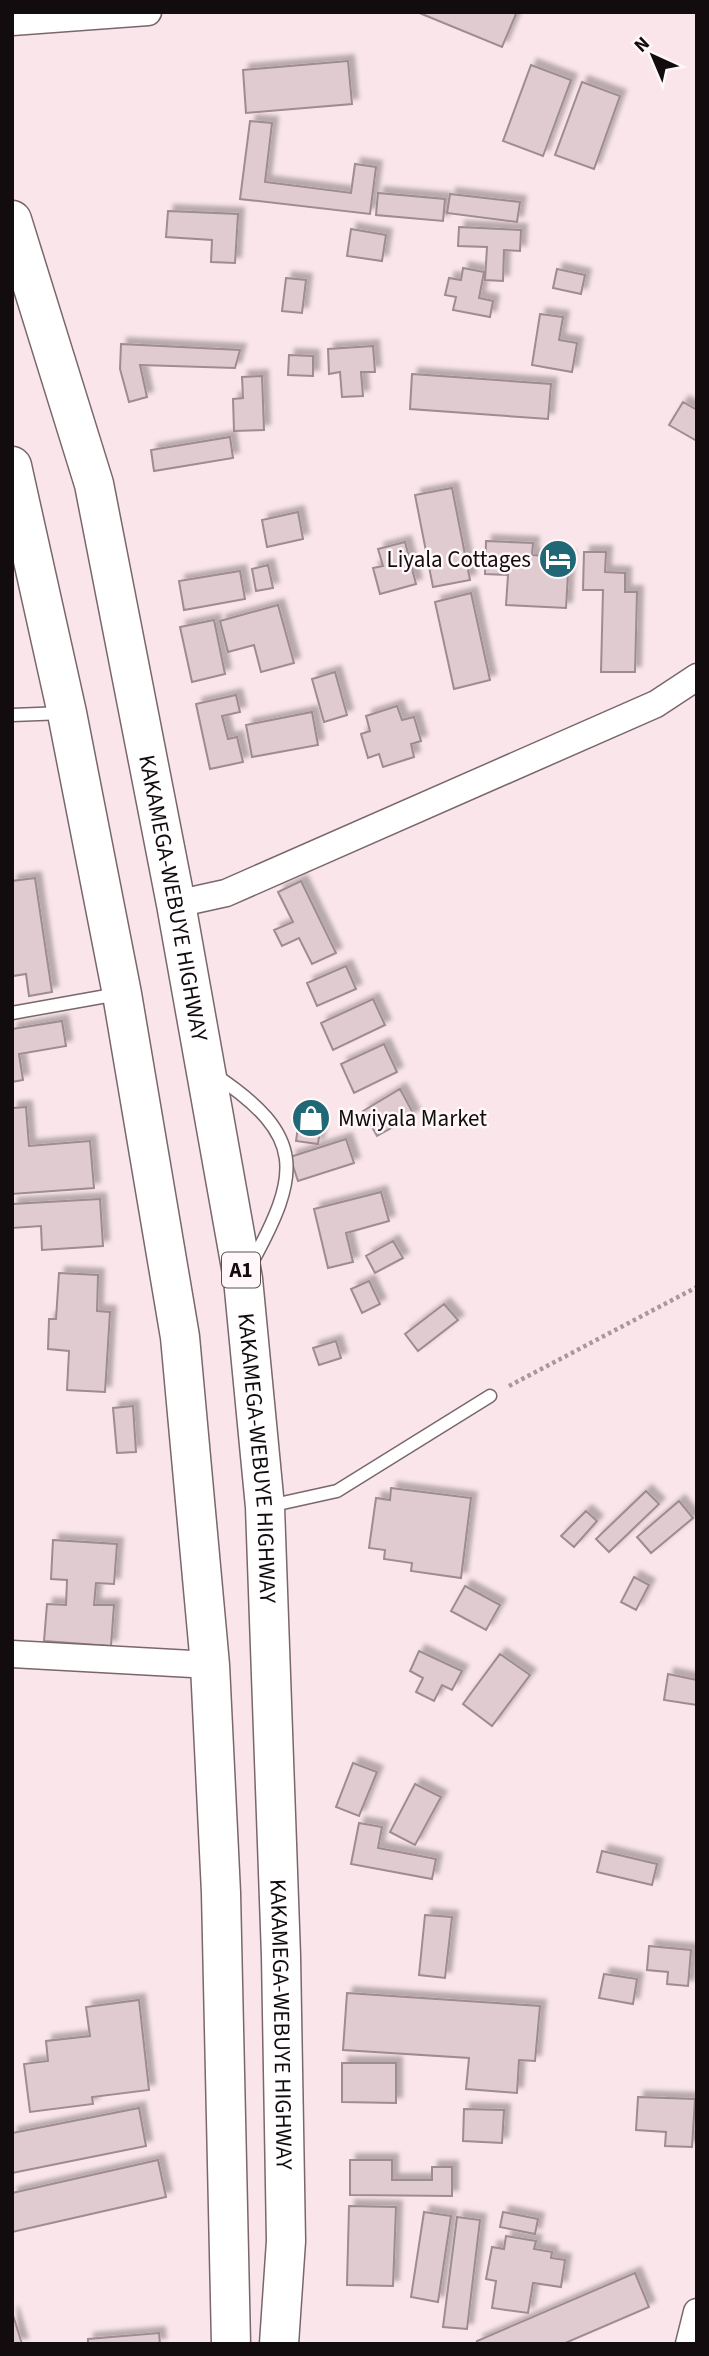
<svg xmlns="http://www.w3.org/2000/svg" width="709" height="2356" font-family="'Source Sans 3',sans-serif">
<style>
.building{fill:#dfcbd0;stroke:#9e8c90;stroke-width:2;filter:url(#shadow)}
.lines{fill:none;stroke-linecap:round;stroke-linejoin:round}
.lane-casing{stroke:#79676b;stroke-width:15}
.street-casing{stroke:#79676b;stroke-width:29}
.highway-casing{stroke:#79676b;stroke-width:41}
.path{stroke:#a7989c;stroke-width:4.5;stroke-dasharray:3.5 3.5;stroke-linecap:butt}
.lane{stroke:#fff;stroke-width:12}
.street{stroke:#fff;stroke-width:26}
.highway{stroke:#fff;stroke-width:38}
.labels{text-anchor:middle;stroke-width:5;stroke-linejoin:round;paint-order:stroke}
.shield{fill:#fff7f9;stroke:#595254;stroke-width:2}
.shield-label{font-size:21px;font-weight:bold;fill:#120c0e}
.poi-label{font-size:23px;fill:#120c0e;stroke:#fff7f9;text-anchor:end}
.street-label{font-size:23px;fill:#120c0e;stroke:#fff7f9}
</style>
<defs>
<filter id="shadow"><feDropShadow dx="6" dy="-6" stdDeviation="2" flood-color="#0004"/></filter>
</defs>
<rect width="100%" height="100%" fill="#fae6ea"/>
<!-- building -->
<path class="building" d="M417 12H512L516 14 502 47Z
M348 61 352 104 246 113 243 70Z
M531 65 571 80 543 156 503 141Z
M582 82 620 96 594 169 555 155Z
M250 121 272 123 265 182 351 193 355 164 376 167 370 214 240 199Z
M378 193 445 199 443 221 376 215Z
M450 194 520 202 517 222 447 213Z
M168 211 238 214 235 263 211 262 212 240 166 237Z
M459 227 521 230 520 251 504 250 503 281 485 280 487 247 458 246Z
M351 229 386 235 382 261 347 256Z
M463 268 484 272 479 298 493 301 490 317 453 310 456 297 445 295 449 278 461 280Z
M557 269 585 275 581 294 553 288Z
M286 278 306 280 302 313 282 311Z
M540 314 563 317 559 340 577 343 572 372 532 365Z
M121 344 240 350 235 368 140 365 147 397 129 402 120 369Z
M373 346 375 372H361L363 396 342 397 340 372 329 374 328 349Z
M289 355 313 356V376L288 375Z
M412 374 551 384 548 419 410 409Z
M262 376 264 430 234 431 233 399 243 398 242 377Z
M683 402 697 410V441L669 425Z
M230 437 233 458 154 471 151 450Z
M452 488 470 580 433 587 415 495Z
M298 512 303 539 267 547 262 520Z
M486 541 533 543 532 555 569 557 566 608 506 605 508 575 485 574Z
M405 542 416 584 380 594 373 568 383 566 378 549Z
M584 552H606L605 572 625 573V592H637L635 672H601L603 590H583Z
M268 565 273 588 256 591 252 569Z
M240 571 245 599 184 610 179 581Z
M471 593 490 680 454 689 435 602Z
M278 605 294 663 261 672 254 645 228 652 220 621Z
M214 620 225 674 192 682 180 627Z
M335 672 347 715 324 722 312 679Z
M236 695 240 712 222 716 228 739 237 737 243 762 210 769 196 704Z
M397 706 402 720 414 717 421 741 411 744 414 757 383 767 379 754 368 758 361 734 370 731 366 716Z
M312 712 318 745 252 757 246 725Z
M35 878 52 992 29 996 26 974 13 976 12 969V881Z
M301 881 336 953 312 964 299 938 282 946 274 930 293 922 278 892Z
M346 966 356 989 317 1006 307 983Z
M373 999 385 1025 333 1050 321 1023Z
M62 1021 66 1046 19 1054 23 1080 12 1082V1029Z
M384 1044 397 1072 354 1093 341 1064Z
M400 1089 414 1115 377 1136 363 1111Z
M26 1107 29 1146 90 1141 94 1188 12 1194V1108Z
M298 1127 320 1130 318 1144 296 1141Z
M346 1139 354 1163 298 1181 290 1157Z
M381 1192 389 1221 346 1233 353 1262 328 1268 314 1209Z
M100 1199 103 1246 42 1250 41 1226 12 1228V1204Z
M393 1241 403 1258 375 1273 366 1256Z
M59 1273 98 1275 97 1311 110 1312 105 1392 67 1390 69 1351 48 1349 49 1319H56Z
M369 1281 380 1304 362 1313 351 1289Z
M444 1304 458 1320 418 1351 405 1334Z
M336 1341 341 1358 319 1365 313 1348Z
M133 1406 136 1452 117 1453 113 1408Z
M391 1488 471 1498 461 1578 411 1571 412 1563 384 1559 385 1550 369 1548 376 1498 390 1500Z
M646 1491 659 1504 609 1552 596 1539Z
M679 1501 693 1518 651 1553 637 1537Z
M586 1511 597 1521 574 1547 561 1536Z
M53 1540 117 1544 114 1584 96 1583 94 1605H114L111 1646 44 1641 47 1604 66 1605 67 1580 51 1579Z
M634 1577 649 1585 636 1610 621 1602Z
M465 1586 500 1605 486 1630 451 1611Z
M419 1651 462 1671 452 1690 442 1685 434 1701 416 1692 423 1678 410 1671Z
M500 1654 530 1675 492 1726 463 1704Z
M668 1674 697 1680V1705L664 1700Z
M353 1763 377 1772 359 1816 336 1807Z
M415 1784 441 1797 415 1845 390 1832Z
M359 1823 382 1827 378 1848 436 1859 432 1879 351 1864Z
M602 1851 657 1864 652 1885 597 1872Z
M425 1915 452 1917 445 1978 419 1975Z
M649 1946 691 1950 688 1986 667 1984 668 1972 647 1970Z
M604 1974 637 1979 633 2004 599 1998Z
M347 1993 540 2006 535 2061 519 2060 517 2093 466 2089 469 2058 343 2050Z
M139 2000 149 2090 92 2097 93 2104 30 2112 24 2064 48 2061 46 2041 90 2036 86 2007Z
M342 2063H396V2103L342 2102Z
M638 2097 695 2099 692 2147 665 2146 666 2132 636 2130Z
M139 2108 146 2146 12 2173V2133Z
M464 2109 504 2110 502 2143 463 2141Z
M158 2160 166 2197 12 2232V2193Z
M350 2160H392V2180H432V2167H452V2196L350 2195Z
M349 2206 396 2207 393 2286 347 2285Z
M424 2212 451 2216 438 2302 411 2297Z
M503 2212 538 2219 535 2234 500 2227Z
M457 2217 480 2220 467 2329 443 2327Z
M506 2236 536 2241 534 2249 552 2252 551 2258 565 2260 561 2287 533 2283 528 2313 492 2308 496 2281 486 2279 492 2247 504 2249Z
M635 2273 649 2307 563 2344H478L477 2341Z
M12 2312 22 2344H12Z
M159 2333 160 2344H88V2339Z"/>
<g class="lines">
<defs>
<path id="lane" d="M12 715 64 713
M12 1013 118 994
M215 1075C306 1136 301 1173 251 1264
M269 1506 337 1491 490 1396"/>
<path id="street" d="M12 22 148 12
M176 904 226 893 656 704 697 677
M12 1654 210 1665
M689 2344 697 2312"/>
<g id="highway">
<path id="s1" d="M12 220 94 484 176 904 243 1279 265 1507 281 1956 286 2241 279 2344"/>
<path d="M12 466 67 713 122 994 180 1337 210 1665 221 1893 231 2344"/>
</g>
</defs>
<!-- lane casing -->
<use href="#lane" class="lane-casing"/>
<!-- street casing -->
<use href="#street" class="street-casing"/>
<!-- highway casing -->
<use href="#highway" class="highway-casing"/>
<!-- path -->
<path class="path" d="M509 1386 697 1287"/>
<!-- lane -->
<use href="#lane" class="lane"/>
<!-- street -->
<use href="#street" class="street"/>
<!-- highway -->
<use href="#highway" class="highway"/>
</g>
<!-- icons -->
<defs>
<symbol id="hotel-disc" viewBox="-11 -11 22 22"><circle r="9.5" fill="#216876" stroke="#fff7f9"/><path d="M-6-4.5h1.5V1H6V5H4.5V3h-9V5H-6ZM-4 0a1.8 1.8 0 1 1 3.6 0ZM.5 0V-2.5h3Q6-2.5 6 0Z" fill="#fff"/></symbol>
<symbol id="shop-disc" viewBox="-11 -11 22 22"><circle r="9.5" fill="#216876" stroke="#fff7f9"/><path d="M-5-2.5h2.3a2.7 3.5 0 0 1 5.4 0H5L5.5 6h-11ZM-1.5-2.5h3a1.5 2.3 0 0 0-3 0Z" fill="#fff"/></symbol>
</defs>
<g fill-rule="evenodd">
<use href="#hotel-disc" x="536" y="537" width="44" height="44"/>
<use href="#shop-disc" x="289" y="1096" width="44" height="44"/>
</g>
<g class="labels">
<!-- shield labels -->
<rect class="shield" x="222" y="1252.5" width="38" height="35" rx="5"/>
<g class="shield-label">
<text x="241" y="1277">A1</text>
</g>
<!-- poi labels -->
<g class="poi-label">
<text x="531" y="567">Liyala Cottages</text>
<text x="338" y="1126" text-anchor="start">Mwiyala Market</text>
</g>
<!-- street labels -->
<g class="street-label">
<text dy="8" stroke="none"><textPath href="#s1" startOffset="698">KAKAMEGA-WEBUYE HIGHWAY</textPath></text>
<text dy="8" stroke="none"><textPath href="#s1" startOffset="1265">KAKAMEGA-WEBUYE HIGHWAY</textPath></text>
<text dy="8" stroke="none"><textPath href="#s1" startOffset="1832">KAKAMEGA-WEBUYE HIGHWAY</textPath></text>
</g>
</g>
<!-- border -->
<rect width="709" height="2356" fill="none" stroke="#120c0e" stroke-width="28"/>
<!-- north arrow -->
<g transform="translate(653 56) rotate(316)" stroke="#fff7f9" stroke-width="5" paint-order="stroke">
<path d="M0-5L12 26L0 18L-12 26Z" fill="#120c0e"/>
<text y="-10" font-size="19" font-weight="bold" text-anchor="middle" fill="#120c0e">N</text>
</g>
</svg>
